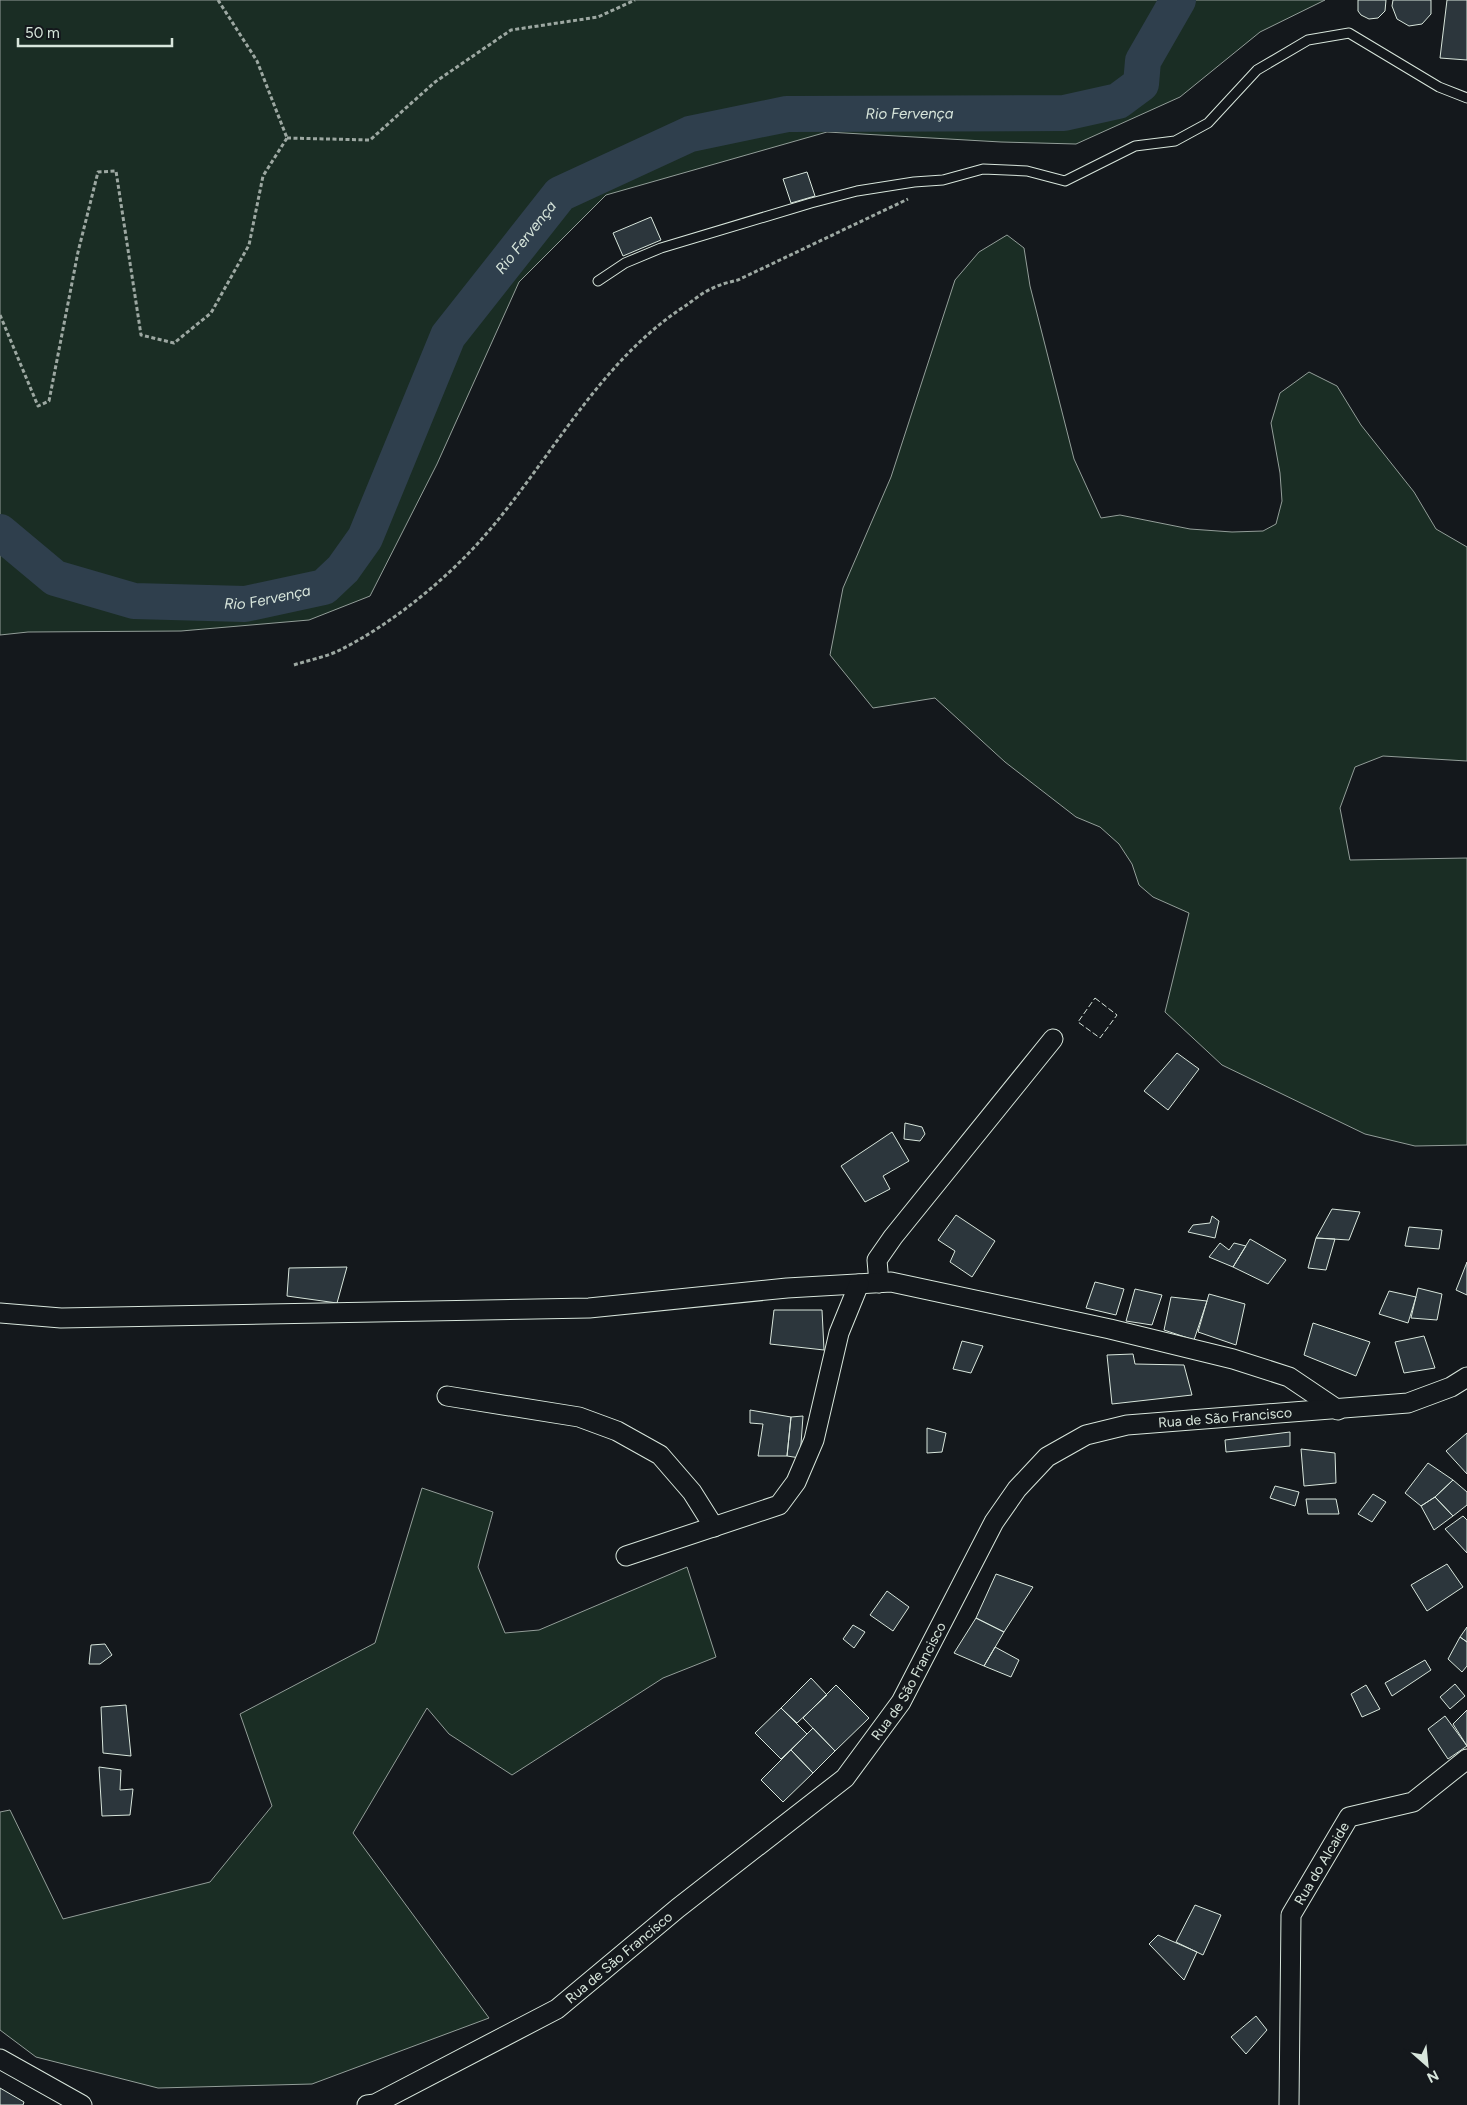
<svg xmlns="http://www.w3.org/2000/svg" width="1467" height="2105" font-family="Figtree,sans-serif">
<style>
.green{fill:#1a2d24;stroke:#939e99}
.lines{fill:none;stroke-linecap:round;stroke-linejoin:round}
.river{stroke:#2f3f4d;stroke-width:36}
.building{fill:#2c363c;stroke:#d8e6dc}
.lane-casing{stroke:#d8e6dc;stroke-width:11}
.street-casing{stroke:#d8e6dc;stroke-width:21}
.path{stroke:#9da8a2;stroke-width:3;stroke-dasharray:4 2.5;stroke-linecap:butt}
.lane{stroke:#14181c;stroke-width:9}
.street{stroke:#14181c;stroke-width:19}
.fence{stroke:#d8e6dc;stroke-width:1;stroke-dasharray:6 2.5;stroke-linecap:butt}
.labels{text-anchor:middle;stroke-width:4;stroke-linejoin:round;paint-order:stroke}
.street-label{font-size:14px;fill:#d8e6dc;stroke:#14181c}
.water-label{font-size:15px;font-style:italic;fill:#d8e6dc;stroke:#14181c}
</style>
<rect width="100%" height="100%" fill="#14181c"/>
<!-- green -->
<path class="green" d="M0 0H1325L1260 32 1180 97 1076 144 1001 142 827 132 606 195 519 282 437 464 370 596 309 620 181 631 28 632 0 635Z
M1007 235 1024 248 1030 286 1074 459 1101 518 1120 515 1190 529 1232 532 1263 531 1276 524 1282 501 1280 473 1271 423 1280 393 1309 372 1337 386 1361 425 1414 492 1436 529 1467 547V761L1383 756 1355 767 1340 808 1350 860 1467 858V1145L1415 1146 1365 1134 1222 1065 1165 1012 1189 913 1153 897 1139 885 1132 864 1119 844 1100 827 1076 817 1005 762 935 698 873 708 830 655 843 588 891 477 955 280 979 252Z
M422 1488 493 1512 478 1567 505 1633 539 1630 687 1567 716 1657 663 1678 512 1775 449 1734 427 1708 353 1833 489 2018 312 2084 158 2088 36 2057 0 2030V1812L10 1810 63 1919 210 1882 272 1806 240 1714 375 1643Z"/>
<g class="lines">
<!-- river -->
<path class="river" id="s1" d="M0 532 55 578 134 601 245 604 324 587 343 569 365 538 448 336 560 194 690 134 787 114 1064 113 1118 101 1141 84 1143 61 1178 0"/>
</g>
<!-- building -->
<path class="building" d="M1358 0H1386L1385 11 1378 18 1369 19 1361 15 1358 11Z
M1393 0H1431V14L1422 24 1409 26 1397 19 1392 6Z
M1447 0H1467V60L1440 58Z
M807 172 815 196 791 203 783 179Z
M651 217 661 240 623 256 613 233Z
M1177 1053 1199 1069 1168 1110 1144 1091Z
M905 1123 922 1127 925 1134 920 1141 904 1139Z
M892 1132 909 1161 883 1176 890 1189 865 1202 841 1166Z
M1332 1209 1360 1212 1349 1240 1316 1238Z
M956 1215 995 1241 972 1277 950 1262 955 1251 938 1240Z
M1212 1216 1219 1221 1215 1238 1188 1232 1193 1225 1210 1223Z
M1409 1227 1442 1230 1439 1249 1405 1246Z
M1316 1238 1335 1239 1326 1270 1308 1268Z
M1250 1239 1286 1260 1268 1284 1233 1267Z
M1220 1243 1229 1250 1234 1243 1246 1246 1233 1267 1209 1257Z
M1467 1262V1295L1456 1290Z
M347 1267 337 1303 287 1296 289 1268Z
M1095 1282 1124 1289 1116 1315 1086 1308Z
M1418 1288 1442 1294 1437 1320 1411 1318Z
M1135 1289 1162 1295 1152 1325 1126 1321Z
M1389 1291 1416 1297 1408 1323 1379 1314Z
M1209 1294 1245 1304 1236 1345 1198 1332Z
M1171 1297 1207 1301 1194 1340 1164 1330Z
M774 1310H822L824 1350 770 1344Z
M1313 1323 1370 1342 1356 1376 1304 1355Z
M1424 1336 1435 1368 1404 1373 1395 1342Z
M962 1341 983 1346 971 1373 953 1369Z
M1133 1354 1135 1364 1184 1365 1192 1395 1112 1404 1107 1355Z
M750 1410 791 1417 787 1456H758L763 1424 750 1423Z
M803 1416 800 1458 787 1456 791 1417Z
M927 1428 946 1433 942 1452 927 1453Z
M1290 1432V1446L1226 1452 1225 1440Z
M1467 1433V1474L1446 1451Z
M1301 1449 1335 1453 1336 1483 1304 1486Z
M1428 1463 1453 1480 1435 1497 1421 1506 1405 1493Z
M1453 1480 1467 1492V1505L1453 1516 1435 1497Z
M1275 1486 1299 1492 1295 1506 1270 1498Z
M1373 1494 1386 1502 1372 1522 1358 1514Z
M1435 1497 1453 1516 1434 1530 1421 1506Z
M1306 1499H1336L1339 1514H1308Z
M1463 1516 1467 1520V1553L1445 1529Z
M1447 1564 1463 1587 1427 1611 1411 1585Z
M996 1574 1033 1587 1004 1632 976 1618Z
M887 1591 909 1607 893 1631 870 1615Z
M976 1618 1004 1632 984 1666 954 1653Z
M853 1625 865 1632 854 1648 843 1639Z
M1467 1627V1642L1460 1637Z
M1460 1637 1467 1642V1666L1462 1672 1448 1659Z
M105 1644 112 1655 100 1664H89L91 1645Z
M995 1647 1019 1660 1011 1677 984 1666Z
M1425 1660 1431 1670 1392 1696 1385 1683Z
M811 1678 827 1695 797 1723 781 1708Z
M1455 1684 1465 1696 1450 1709 1440 1697Z
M836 1685 869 1718 835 1751 803 1718Z
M1366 1685 1380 1709 1362 1717 1351 1694Z
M126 1705 131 1756 103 1753 101 1707Z
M781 1708 807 1734 781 1759 755 1733Z
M1467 1710V1746L1453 1724Z
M1445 1716 1467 1746 1448 1759 1428 1729Z
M813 1728 835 1751 813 1773 791 1750Z
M791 1750 813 1773 783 1802 761 1780Z
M99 1767 121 1770 120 1790 133 1789 130 1815 102 1816Z
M1195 1905 1221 1915 1203 1955 1176 1942Z
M1158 1935 1197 1952 1184 1980 1149 1944Z
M1256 2016 1267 2030 1246 2054 1231 2037Z
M0 2088 24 2102 23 2105H0Z"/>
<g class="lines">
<defs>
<path id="lane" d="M598 281 625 263 661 248 811 203 857 191 914 182 943 180 983 169 1027 171 1065 181 1135 146 1175 141 1208 123 1257 70 1308 40 1349 33 1439 87 1467 98"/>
<g id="street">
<path d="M879 1283 877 1260 893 1237 1053 1039"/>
<path d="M0 1313 61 1318 589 1308 787 1288 891 1282 1110 1329 1233 1359 1289 1377 1338 1410"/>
<path d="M447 1396 579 1417 617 1431 660 1455 692 1492 714 1527"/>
<path d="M626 1556 779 1505 796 1482 814 1440 839 1333 859 1284"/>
<path d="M0 2059 82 2105"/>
<path id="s2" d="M367 2105 375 2104 557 2009 678 1908 845 1778 901 1702 994 1522 1017 1489 1047 1457 1086 1435 1127 1425 1408 1403 1451 1387 1467 1377"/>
<path id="s3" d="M1289 2105 1291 1915 1349 1817 1413 1802 1467 1759"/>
</g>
</defs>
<!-- lane casing -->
<use href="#lane" class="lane-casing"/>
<!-- street casing -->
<use href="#street" class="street-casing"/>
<!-- path -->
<path class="path" d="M218 0 257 61 287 138
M287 138 370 140 435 82 511 30 598 17 635 0
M0 315 38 406 49 401 78 252 98 172 116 171 141 335 174 343 211 313 249 245 263 176 287 138
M294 665C309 660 326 657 340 650 390 625 443 582 480 541 549 464 596 364 685 306 694 300 703 292 713 288 721 284 730 282 738 280L908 199"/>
<!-- lane -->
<use href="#lane" class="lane"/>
<!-- street -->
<use href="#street" class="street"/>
<!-- fence -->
<path class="fence" d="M1095 998 1117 1015 1100 1038 1078 1022Z"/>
</g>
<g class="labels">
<!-- street labels -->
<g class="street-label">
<text dy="5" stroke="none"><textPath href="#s2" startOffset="1149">Rua de São Francisco</textPath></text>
<text dy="5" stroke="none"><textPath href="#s2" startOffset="699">Rua de São Francisco</textPath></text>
<text dy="5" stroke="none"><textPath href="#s3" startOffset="250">Rua do Alcaide</textPath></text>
<text dy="5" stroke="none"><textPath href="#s2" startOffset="294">Rua de São Francisco</textPath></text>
</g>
<!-- water labels -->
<g class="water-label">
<text dy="5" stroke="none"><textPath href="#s1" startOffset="1174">Rio Fervença</textPath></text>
<text dy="5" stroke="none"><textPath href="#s1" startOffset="754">Rio Fervença</textPath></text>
<text dy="5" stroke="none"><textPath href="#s1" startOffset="288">Rio Fervença</textPath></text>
</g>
</g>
<!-- north arrow -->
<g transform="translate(1427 2065) rotate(153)" stroke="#14181c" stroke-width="4" paint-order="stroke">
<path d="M0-4L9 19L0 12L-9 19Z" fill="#d8e6dc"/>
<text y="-8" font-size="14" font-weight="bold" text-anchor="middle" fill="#d8e6dc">N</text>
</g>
<!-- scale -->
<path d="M18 38v8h154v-8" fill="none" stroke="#d8e6dc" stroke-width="2.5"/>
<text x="25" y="38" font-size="15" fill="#d8e6dc" stroke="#14181c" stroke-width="4" paint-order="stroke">50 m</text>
</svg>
